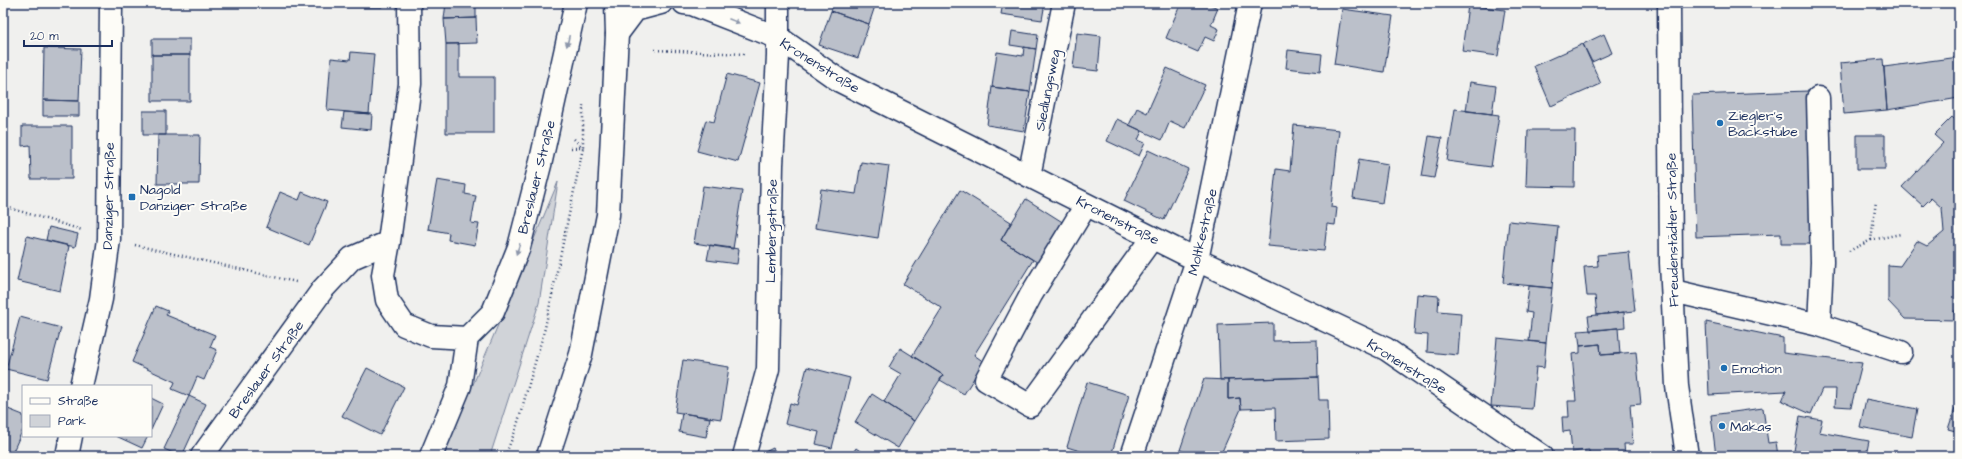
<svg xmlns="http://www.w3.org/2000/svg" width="1962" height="459" font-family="'Architects Daughter',sans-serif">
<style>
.green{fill:#d0d3d8;stroke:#76819b}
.building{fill:#bbc0ca;stroke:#1b2f5e}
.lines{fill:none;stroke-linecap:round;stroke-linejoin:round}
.minor-casing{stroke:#1b2f5e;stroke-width:25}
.major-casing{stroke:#1b2f5e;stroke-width:25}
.path{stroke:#1b2f5e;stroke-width:2.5;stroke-dasharray:1 3;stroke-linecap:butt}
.minor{stroke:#fdfcf7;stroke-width:22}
.major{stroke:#fdfcf7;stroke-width:22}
.oneway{fill:#8c96aa}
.poi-dot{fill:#1f6fb2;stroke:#fdfcf7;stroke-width:1.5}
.labels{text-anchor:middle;stroke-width:4;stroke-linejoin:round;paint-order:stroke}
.street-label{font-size:14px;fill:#1b2f5e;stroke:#fdfcf7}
.poi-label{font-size:14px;fill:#1b2f5e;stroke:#fdfcf7;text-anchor:start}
</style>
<rect width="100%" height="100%" fill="#f0f0ee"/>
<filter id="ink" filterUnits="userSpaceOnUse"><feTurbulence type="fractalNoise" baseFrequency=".025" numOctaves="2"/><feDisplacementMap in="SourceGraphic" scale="8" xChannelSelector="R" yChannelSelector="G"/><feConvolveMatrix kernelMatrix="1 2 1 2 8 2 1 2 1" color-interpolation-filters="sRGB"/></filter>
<g filter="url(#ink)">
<!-- green -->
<path class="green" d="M558 182 539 303 490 456H443Z"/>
<!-- building -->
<path class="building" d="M343 3H382V7H343Z
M446 3H476V18L444 19Z
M834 3H876L869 24 831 11Z
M1003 3H1045L1042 20 1001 14Z
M1181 3H1206L1218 8 1211 25 1219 29 1214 41 1205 37 1198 52 1166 38Z
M1468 5 1505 10 1498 56 1462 51Z
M1342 9 1393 16 1384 72 1334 64Z
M831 11 869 24 858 58 819 45Z
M476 18 477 43 446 44 444 19Z
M1012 31 1038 35 1036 49 1010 45Z
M1077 33 1101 36 1098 71 1073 68Z
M1604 34 1612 53 1592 62 1583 44Z
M152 39H190V55H152Z
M446 44H459V77H494V133H446Z
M1583 44 1601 84 1551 106 1534 66Z
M1024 47 1036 49 1030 92 992 87 997 52 1023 56Z
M44 48 81 49 79 101 43 100Z
M1288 50 1322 54 1320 72 1286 68Z
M351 52 374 54 369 114 327 110 331 58 350 60Z
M152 55H190V101H152Z
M1959 57V98L1887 110 1884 67Z
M1883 59 1887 110 1844 114 1840 63Z
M1167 68 1205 85 1185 128 1170 121 1162 140 1129 125 1137 108 1147 113Z
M727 74 760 83 738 162 697 151 706 120 714 122Z
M1470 82 1496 86 1492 114 1466 111Z
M992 87 1030 92 1024 131 987 125Z
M1809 91 1812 244H1781V234L1696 237 1692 95Z
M43 100 79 101V116H43Z
M1455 109 1499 115 1491 167 1447 161Z
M143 111H166V135H143Z
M344 112 372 114 371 130 342 127Z
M1952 117 1959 123V311H1954L1956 320 1905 319 1888 301V265L1900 266 1917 241 1927 246 1944 232 1942 208 1931 198 1923 206 1902 187 1943 143 1934 135Z
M1117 119 1142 131 1138 140 1145 143 1139 156 1107 141Z
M1294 125 1339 130 1331 207 1337 208 1335 225 1327 224 1324 251 1268 246 1276 169 1290 171Z
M22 126H72V179H31L30 145 22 146Z
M1528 130H1575L1574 187 1526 186Z
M158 135H200L199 184H157Z
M1857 135H1885V169H1857Z
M1429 136 1442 138 1434 178 1422 176Z
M1148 150 1188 169 1164 220 1124 201Z
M1359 159 1388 164 1382 203 1353 198Z
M861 162 889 166 878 238 815 228 821 189 856 194Z
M437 180 466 185 465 194 476 196 471 223 479 224 475 245 448 240 449 233 428 229Z
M703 186 742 191 733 249 694 243Z
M960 190 1011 222 1001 240 1033 260 974 355 984 362 964 394 940 380 943 375 912 356 942 308 903 284Z
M280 192 299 200 302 192 327 202 309 245 266 227Z
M1026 199 1064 223 1040 264 1001 240Z
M1509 221 1558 226 1552 288 1503 283Z
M49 227 78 234 75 247 46 240Z
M27 236 69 246 60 291 17 281Z
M710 245 739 249 737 264 707 260Z
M1629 252 1635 311 1597 315 1595 296H1587L1584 267 1598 266 1597 255Z
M1529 286 1552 288 1546 343 1529 341 1532 313 1526 312Z
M1417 294 1439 296 1438 311 1461 313 1458 355 1427 352 1428 335 1414 334Z
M156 306 168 311 166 315 215 335 210 347 217 350 204 380 197 377 189 396 172 389 175 382 132 362Z
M1624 312 1625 327 1590 331 1588 316Z
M20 317 61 328 47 379 6 369Z
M1706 322 1783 338V353L1862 363 1851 407 1835 406 1836 389H1822L1811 414 1782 401 1786 391 1709 395Z
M1273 323V341L1317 340 1318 377 1220 380 1218 325Z
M1618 328 1620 354 1601 355 1600 344 1580 346 1578 331Z
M1497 338 1546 343 1544 368 1536 367 1532 409 1491 406Z
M1600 344 1601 355 1636 352 1641 404 1630 405 1633 444H1624L1625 456H1589V450L1572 452 1570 431 1563 432 1562 417H1569L1568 401H1576L1572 354 1580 353V346Z
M900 348 943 375 914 421 884 402 901 374 889 367Z
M683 360 729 367 721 419 675 412Z
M807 367 850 378 832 448 816 444 819 432 785 424 790 403 797 405Z
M367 368 404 387 380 435 342 416Z
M1318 377 1319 400H1328L1329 439 1276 441 1275 408 1241 409 1240 398 1228 399V380Z
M1204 379 1228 380V399L1240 398 1241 409 1220 456H1195L1180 450Z
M1087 382 1129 395 1111 456H1096L1067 447Z
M872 394 914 421 898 448 855 422Z
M189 396 206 404 182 456H180L164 449Z
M1959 397V432L1948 429Z
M151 398 163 404 151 430Z
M1866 399 1917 409 1912 437 1860 427Z
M3 407 23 415V429L11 456H3Z
M1763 408 1768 443 1776 442 1778 456H1716L1711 415Z
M682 413 710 418 706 437 679 432Z
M1800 416 1822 420 1819 432 1869 441 1866 456H1820L1794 451Z
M116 436H148L142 448Z
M773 448 778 456H757Z
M856 448 867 456H851Z"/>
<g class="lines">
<defs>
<path id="minor" d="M684 3 692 4 779 38 840 81 1197 260 1386 349 1542 456
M1669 3 1671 263 1677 386 1687 456
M617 34 635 10 661 3
M1029 176 1064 3
M1086 205 1031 295 986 380 1030 406 1152 238
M389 242 383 275 387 300 404 325 431 336 467 338
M1673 291 1819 325 1822 262 1818 98
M1819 325 1901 352
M81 386 101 299 109 239 111 3
M67 456 71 436
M202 456 323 289 352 258 389 242 410 84 409 3
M431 456 460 386 467 338 493 312 519 247 540 165 576 3
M744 456 768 369 772 165 778 56V3
M1132 456 1197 260 1250 3"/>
<path id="major" d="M548 456 581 354 608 215 617 34 616 3"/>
</defs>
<!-- minor casing -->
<use href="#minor" class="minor-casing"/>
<!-- major casing -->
<use href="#major" class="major-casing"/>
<!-- path -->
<path class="path" d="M655 50 744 54
M574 139 583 148
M571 148H582
M3 206 82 230
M1871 240 1901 234
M135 245 296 282
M1849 251 1871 240 1876 201
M505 456 516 429 545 328 583 148V103"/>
<!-- minor -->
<use href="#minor" class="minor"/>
<!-- major -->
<use href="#major" class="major"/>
</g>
<!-- one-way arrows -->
<defs><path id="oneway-solid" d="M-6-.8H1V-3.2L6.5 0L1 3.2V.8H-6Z"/></defs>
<g class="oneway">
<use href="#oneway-solid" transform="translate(734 21) rotate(22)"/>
<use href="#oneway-solid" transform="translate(568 41) rotate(103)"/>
<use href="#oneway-solid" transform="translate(518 249) rotate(109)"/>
</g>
</g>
<!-- markers -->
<g class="poi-dot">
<circle cx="1720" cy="123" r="4"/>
<rect x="128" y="193" width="8" height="8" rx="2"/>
<circle cx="1724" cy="368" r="4"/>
<circle cx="1722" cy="426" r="4"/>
</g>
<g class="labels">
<!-- street labels -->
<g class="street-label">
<text transform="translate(820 65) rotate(32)" y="5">Kronenstraße</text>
<text transform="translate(1047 90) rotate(-79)" y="5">Siedlungsweg</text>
<text transform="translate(536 177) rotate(-76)" y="5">Breslauer Straße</text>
<text transform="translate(108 196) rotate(-89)" y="5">Danziger Straße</text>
<text transform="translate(1118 220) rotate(27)" y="5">Kronenstraße</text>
<text transform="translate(1672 230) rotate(-91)" y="5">Freudenstädter Straße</text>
<text transform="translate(771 231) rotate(-89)" y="5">Lembergstraße</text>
<text transform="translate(1202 232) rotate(-77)" y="5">Moltkestraße</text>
<text transform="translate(1407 366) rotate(32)" y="5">Kronenstraße</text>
<text transform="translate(266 369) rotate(-54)" y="5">Breslauer Straße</text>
</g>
<!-- poi labels -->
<g class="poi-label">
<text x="1728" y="120">Ziegler's<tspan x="1728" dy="16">Backstube</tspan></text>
<text x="140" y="194">Nagold<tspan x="140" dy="16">Danziger Straße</tspan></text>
<text x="1732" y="373">Emotion</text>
<text x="1730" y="431">Makas</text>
</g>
</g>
<!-- margin -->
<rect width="1962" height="459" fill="none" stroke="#fdfcf7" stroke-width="16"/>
<rect x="8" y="8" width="1946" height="443" fill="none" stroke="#1b2f5e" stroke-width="1.5" filter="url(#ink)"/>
<!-- legend -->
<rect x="22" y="385" width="130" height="52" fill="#fdfcf7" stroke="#a3aaba"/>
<rect x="30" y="398" width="20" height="6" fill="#fdfcf7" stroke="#a3aaba"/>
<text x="58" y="405" font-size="12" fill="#1b2f5e">Straße</text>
<rect x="30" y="415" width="20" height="12" fill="#d0d3d8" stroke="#a3aaba"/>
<text x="58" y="425" font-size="12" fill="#1b2f5e">Park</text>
<!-- scale -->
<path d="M24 40v6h88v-6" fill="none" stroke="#1b2f5e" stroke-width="2"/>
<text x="30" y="40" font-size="12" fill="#1b2f5e" stroke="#fdfcf7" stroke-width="3" paint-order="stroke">20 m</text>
</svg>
